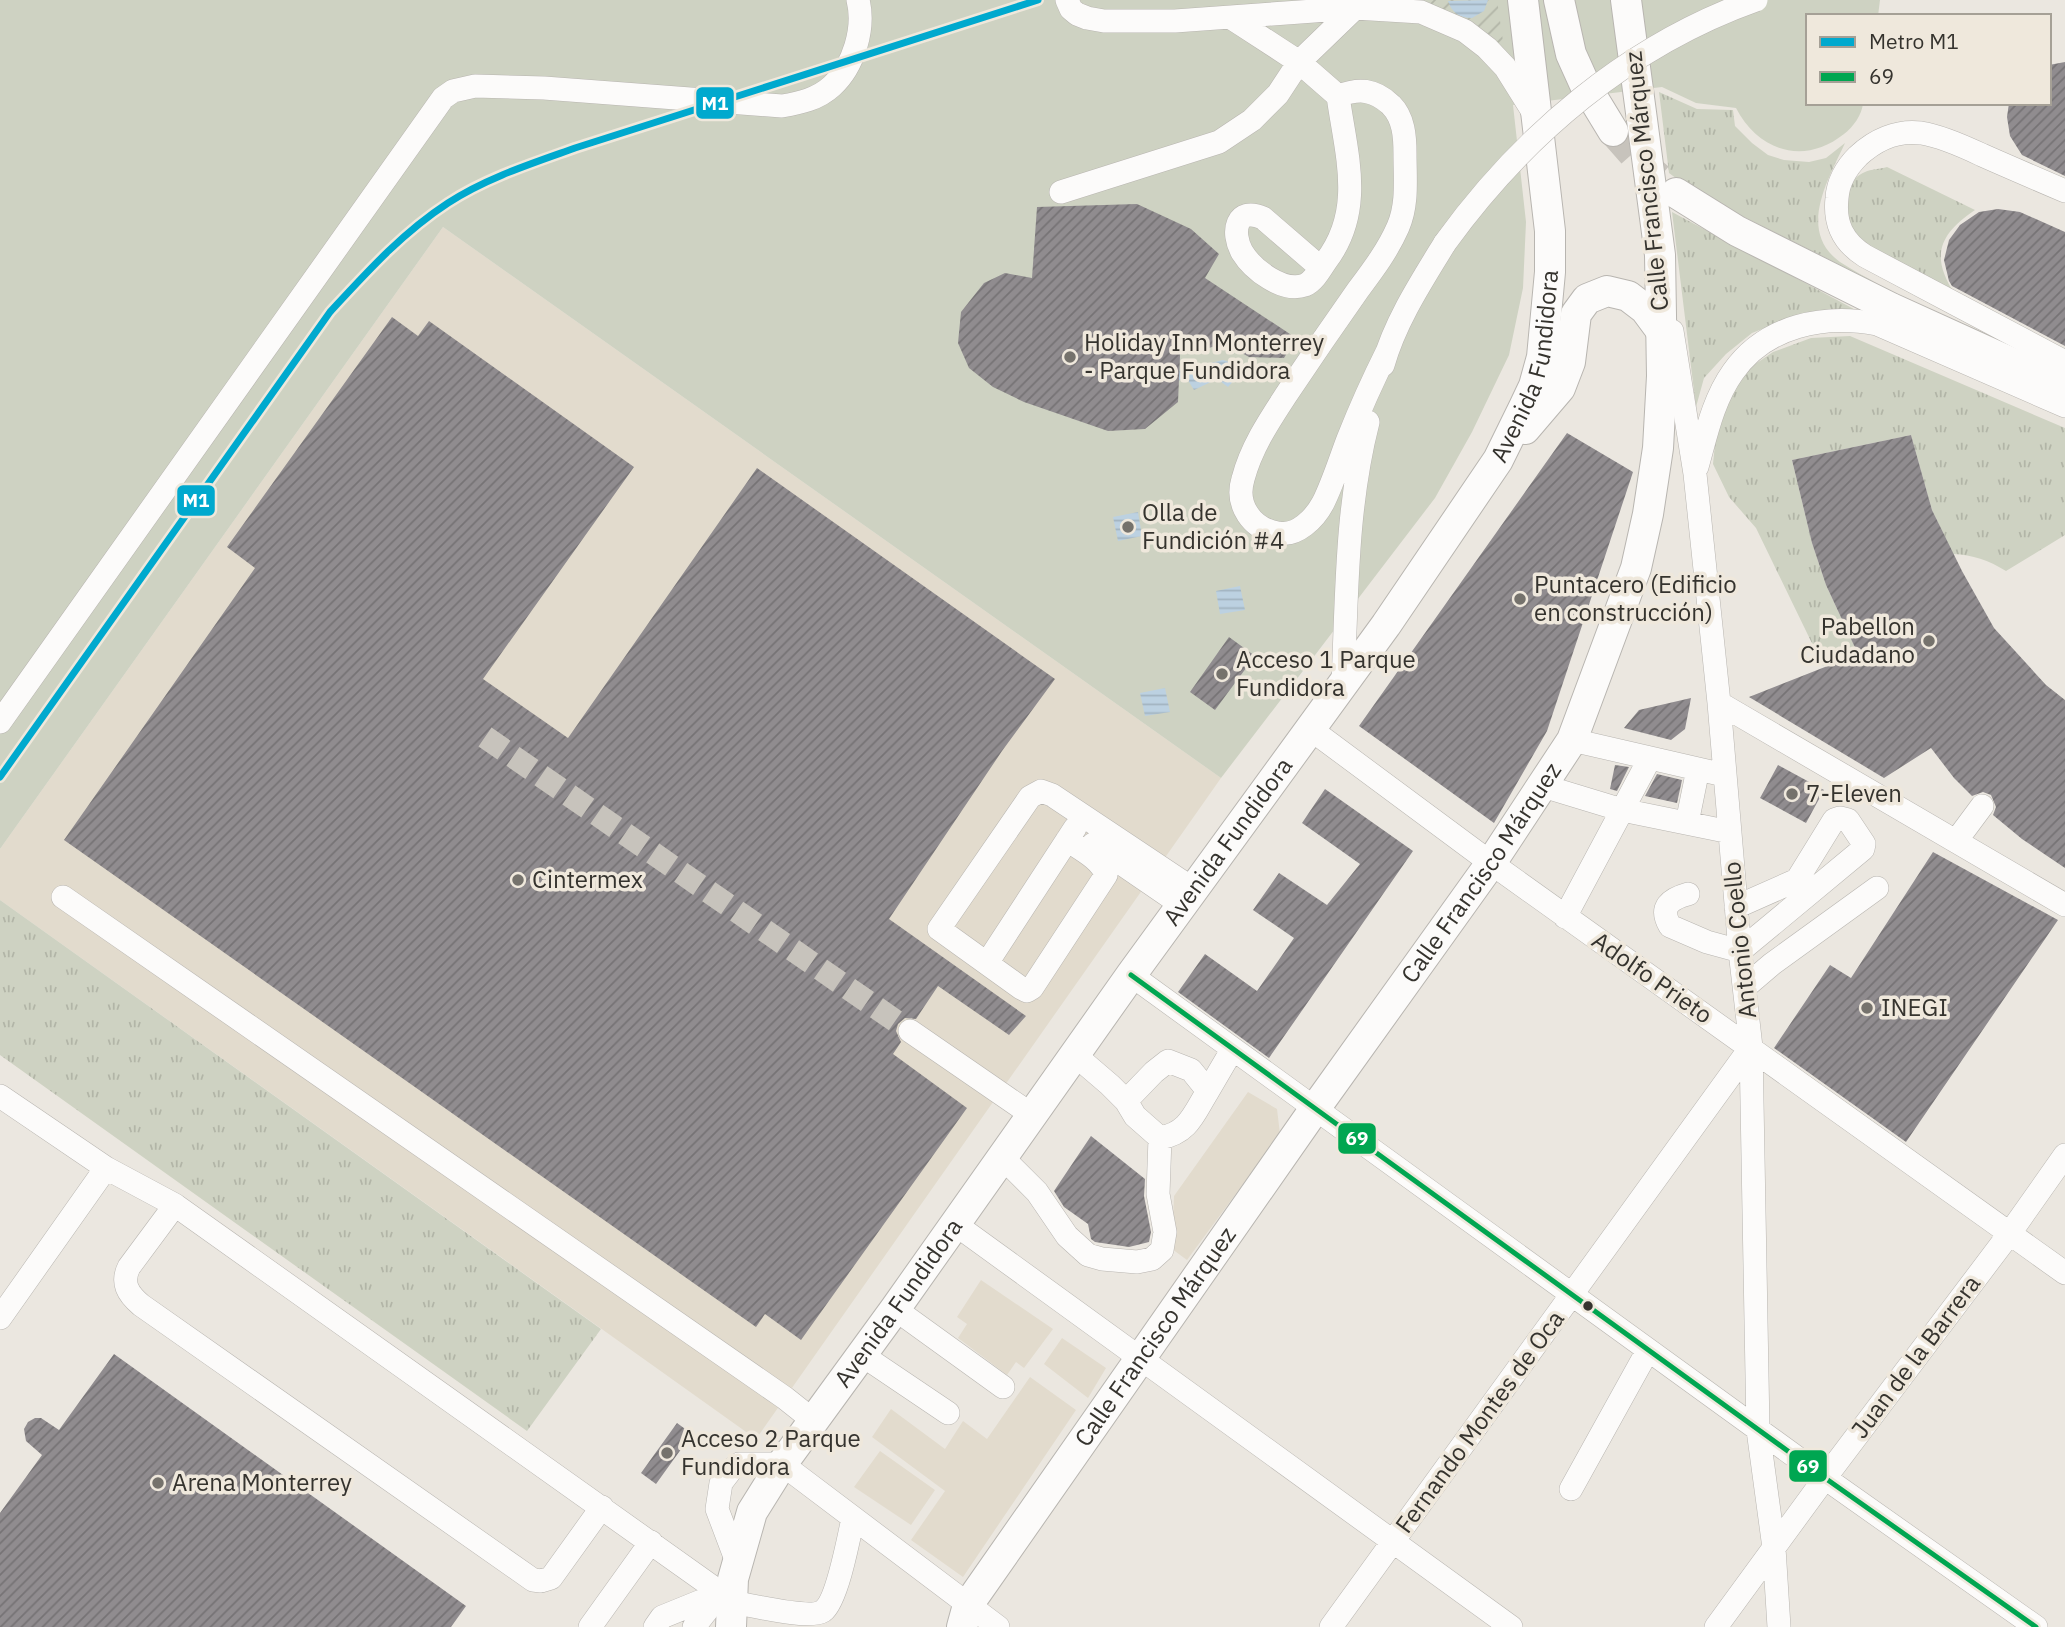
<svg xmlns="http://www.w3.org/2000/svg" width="2065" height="1627" font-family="'IBM Plex Sans',sans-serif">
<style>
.built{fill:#e2dbcd}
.grass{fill:url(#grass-tufts)}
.park{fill:#ced2c2}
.garden{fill:url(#garden-furrows)}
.water{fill:url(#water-rules)}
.building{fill:url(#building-hatch)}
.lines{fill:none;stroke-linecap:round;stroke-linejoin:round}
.minor-tunnel{stroke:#c7c3bc;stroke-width:23;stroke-dasharray:23 11;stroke-linecap:butt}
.major-tunnel{stroke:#c7c3bc;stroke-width:30;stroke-dasharray:30 15;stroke-linecap:butt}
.minor-casing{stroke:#b8b5b0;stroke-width:24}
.major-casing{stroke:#b8b5b0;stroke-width:32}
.minor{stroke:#fcfbfa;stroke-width:23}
.major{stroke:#fcfbfa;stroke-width:30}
.minor-bridge-casing{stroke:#b8b5b0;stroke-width:24;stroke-linecap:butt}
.minor-bridge{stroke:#fcfbfa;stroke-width:23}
.bus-1-casing{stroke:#efe8dc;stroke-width:10}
.bus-1{stroke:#00a651;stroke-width:5}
.metro-1-casing{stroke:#efe8dc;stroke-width:12}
.metro-1{stroke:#00a9ce;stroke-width:7}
.poi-dot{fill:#75726c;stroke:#efe8dc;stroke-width:2.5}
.bus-dot{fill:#35332e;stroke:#efe8dc;stroke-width:2.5}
.labels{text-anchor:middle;stroke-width:7;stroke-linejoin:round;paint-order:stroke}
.street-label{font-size:24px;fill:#35332e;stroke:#efe8dc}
.poi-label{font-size:24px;fill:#35332e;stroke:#efe8dc;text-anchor:start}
.line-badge{stroke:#efe8dc;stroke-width:2.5}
.badge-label{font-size:19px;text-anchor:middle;font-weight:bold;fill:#fff}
</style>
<defs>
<pattern id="grass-tufts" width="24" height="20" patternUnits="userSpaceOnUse" patternTransform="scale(1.75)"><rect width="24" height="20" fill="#ced2c2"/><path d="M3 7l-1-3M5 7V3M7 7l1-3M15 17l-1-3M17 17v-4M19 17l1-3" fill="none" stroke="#b2b5a7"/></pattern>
<pattern id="garden-furrows" width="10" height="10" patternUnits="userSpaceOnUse" patternTransform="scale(1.75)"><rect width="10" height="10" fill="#ced2c2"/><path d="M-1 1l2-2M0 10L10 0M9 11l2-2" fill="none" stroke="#b2b5a7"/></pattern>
<pattern id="water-rules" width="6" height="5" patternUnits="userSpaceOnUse" patternTransform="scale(1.75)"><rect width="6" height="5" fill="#bcd1e1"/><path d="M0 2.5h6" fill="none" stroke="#a2b4c1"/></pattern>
<pattern id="building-hatch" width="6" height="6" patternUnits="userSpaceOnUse" patternTransform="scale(1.75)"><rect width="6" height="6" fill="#908c8f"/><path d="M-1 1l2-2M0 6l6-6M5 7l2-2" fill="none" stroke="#767375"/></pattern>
</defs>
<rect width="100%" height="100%" fill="#ebe7e0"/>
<!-- built -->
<path class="built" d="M443 227 1221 778 756 1439 0 900V849Z
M1248 1092 1277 1109 1280 1134 1187 1260 1172 1249 1174 1196Z
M981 1280 1053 1329 1024 1368 1016 1362 1007 1375 958 1338 967 1324 957 1317Z
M1062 1338 1106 1368 1088 1398 1044 1364Z
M1030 1377 1076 1410 963 1577 911 1540 945 1491 872 1437 891 1409 945 1449 963 1421 987 1439Z
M880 1451 935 1490 911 1525 854 1487Z"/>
<!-- grass -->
<path class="grass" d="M1659 92 1697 109 1733 110 1735 126 1752 143 1768 155 1784 160 1809 162 1826 158 1845 143C1828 180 1797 231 1840 262 1852 270 1866 277 1878 284L1696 193 1669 173Z
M1887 167 1975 210C1939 234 1930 257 1955 294L1854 245C1848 221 1834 186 1865 172 1871 169 1880 169 1887 167Z
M1672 212 1882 324 1788 319 1752 333 1726 354 1704 378 1696 407Z
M1850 336 2065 428V535L2006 571C1988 560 1973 555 1953 554L1932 510 1911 435 1792 460 1812 543 1826 585 1858 654 1823 666 1756 528 1729 497 1713 464 1718 414 1731 390 1751 367 1773 352 1811 338Z
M0 900 601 1329 527 1431 0 1055Z"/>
<!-- park -->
<path class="park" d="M0 0H1880L1878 16H1808V103H1863C1862 115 1853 127 1844 134 1804 166 1758 151 1736 108L1696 103 1662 87 1513 105 1526 222 1523 288 1509 355 1472 432 1435 498 1221 778 443 227 0 849Z"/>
<!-- garden -->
<path class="garden" d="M1410 0H1497L1506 62Z"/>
<!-- water -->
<path class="water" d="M1488 0 1484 11 1472 18C1460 18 1452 13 1448 1Z
M1223 360 1246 367 1228 387 1217 379 1194 390 1186 377 1164 388 1157 376Z
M1138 512 1142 536 1118 541 1113 517Z
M1240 586 1245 610 1220 614 1216 591Z
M1165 688 1170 712 1145 716 1140 693Z"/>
<!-- building -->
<path class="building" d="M2065 62V176L2022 155 2010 136 2007 117 2009 103H2049V65Z
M1137 204 1191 229 1219 254 1205 278 1296 338 1284 358 1249 357 1224 343 1206 349 1181 333 1178 402 1145 429 1108 431 1024 402 993 387 969 368 958 343 961 312 984 283 1005 273 1032 278 1037 207Z
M1998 209 2020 212 2065 232V346L1952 286 1949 281 1944 260 1949 240 1960 225 1979 212Z
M392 317 418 336 429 321 634 467 483 679 568 738 757 468 1055 679 1002 751 889 919 1026 1016 1009 1035 938 986 916 1019 905 1018 898 1024 896 1031 901 1042 893 1054 967 1108 801 1340 765 1314 756 1327 64 840 255 568 227 547Z
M1567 433 1633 472 1547 731 1494 823 1359 726Z
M1911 435 1932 510 1962 571 1994 628 2046 685 2065 700V868L2022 839 1993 815 1996 807 1991 795 1983 792 1972 796 1954 778 1931 748 1884 778 1749 697 1858 654 1826 585 1812 543 1792 460Z
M1229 637 1255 656 1215 710 1190 692Z
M1691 698 1685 729 1671 740 1624 728 1639 710Z
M1615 765 1629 767 1617 791 1610 789Z
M1778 765 1824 790 1806 823 1760 798Z
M1657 774 1682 780 1677 803 1645 796Z
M1325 789 1413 851 1269 1058 1178 992 1205 954 1257 991 1294 938 1253 910 1279 873 1327 905 1360 864 1302 823Z
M1933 852 2058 920 1906 1142 1774 1048 1830 965 1851 978Z
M1091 1136 1145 1179 1144 1196 1151 1232 1149 1242 1129 1247 1095 1242 1091 1239 1088 1224 1064 1207 1054 1191Z
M114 1354 466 1606 451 1627H0V1513L42 1455 26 1441 24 1429 28 1422 35 1418H41L59 1430Z
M677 1423 692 1434 656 1484 641 1473Z"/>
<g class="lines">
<!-- minor-tunnel -->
<path class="minor-tunnel" d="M485 737 910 1031"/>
<!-- major-tunnel -->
<path class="major-tunnel" d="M1613 131 1641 163 1659 178"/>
<defs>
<path id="minor" d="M1067 0 1071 9 1077 14 1087 18 1104 21H1175L1355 8 1421 12 1465 31 1487 48 1505 67 1535 115
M1230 17 1299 62 1355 8
M1338 96C1359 88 1374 89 1391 105 1404 118 1405 137 1405 154 1405 179 1408 204 1398 227 1388 250 1373 270 1358 290 1334 324 1310 359 1286 395 1269 421 1251 448 1243 479 1235 505 1252 529 1278 533 1297 537 1315 518 1323 503 1333 483 1340 460 1348 439 1360 409 1373 380 1387 352
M2065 191C2037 179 2009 167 1982 155 1963 146 1941 136 1921 133 1897 130 1875 140 1858 156 1847 167 1838 182 1837 198 1834 224 1843 242 1865 256L2065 362
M1061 192 1219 142 1252 120 1278 94 1299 62 1338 96C1346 154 1365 210 1326 261 1320 270 1314 281 1305 285 1283 293 1253 270 1242 252 1231 232 1236 206 1263 218L1321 268
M1672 331 1695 474 1719 703 1740 951 1751 1047 1758 1430 1774 1548 1779 1627
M1383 365C1395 322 1421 282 1445 243
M1697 467C1706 435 1713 400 1733 372 1766 325 1824 314 1877 324L2065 406
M1343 682C1347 595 1346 507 1368 422
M1719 703 2065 905
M0 722 443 98 453 91 475 86 544 88 782 106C800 103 818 99 832 86 854 66 865 28 858 0
M1309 728 1491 863 2065 1273
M1572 740 1724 775
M1543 786 1622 810 1730 832
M1687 823 1698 769
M1067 840C1080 849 1101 859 1106 875L1032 988 1027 991 1021 988 939 929 1030 797 1041 791 1052 795 1193 889
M1956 841 1982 806
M1093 844 1182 905
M1688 894C1670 899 1659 907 1670 926L1707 942 1740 951 1863 849 1864 844 1848 820 1840 818 1834 820 1797 880 1736 907
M63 897 785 1398 814 1421
M1565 917 1650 758
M987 963 1075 828
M1131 975 1825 1478 2036 1627
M1745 987 1772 964 1877 888
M910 1031 1032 1115
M1075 1055 1110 1085 1126 1101 1135 1116 1160 1138C1189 1133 1194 1113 1208 1091L1191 1070 1168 1061 1154 1072 1126 1101
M1208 1091 1232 1050
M0 1096 106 1168 175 1205
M1002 1157 1037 1192 1067 1236 1088 1255 1102 1259 1137 1262 1152 1259 1162 1250 1165 1232 1158 1194 1160 1138
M955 1224 1511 1627
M895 1309 1003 1387
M0 1318 106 1168
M862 1355 948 1413
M1571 1489 1648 1350
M602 1507 551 1578 541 1581 533 1580 141 1305C128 1294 121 1283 129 1267L175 1205 721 1593
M737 1562 717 1509 721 1483 731 1470 739 1464H782L998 1627
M732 1602C751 1605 809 1620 823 1611 837 1601 849 1537 853 1518
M590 1627 651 1542
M655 1627 662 1617 721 1593
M694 1627 719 1595
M1331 1627 1751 1047
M1716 1627 1825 1478 2010 1233 2065 1155"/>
<g id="major">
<path d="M1559 0 1571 54 1585 85 1613 131"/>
<path d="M1676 193 1737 231 1891 308 2065 387"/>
<path d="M1525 429 1560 388 1570 362 1576 314 1587 299 1607 291 1628 296 1645 309 1662 332"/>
<path id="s1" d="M731 1627 733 1579 752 1512 782 1464 895 1309 1131 975 1386 625 1498 460 1524 407 1534 386 1542 357 1550 272V231L1523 0"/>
<path id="s2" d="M962 1627 968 1605 1314 1110 1491 863 1572 740 1636 568 1648 514 1658 448 1662 376 1660 255 1626 0"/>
</g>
</defs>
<!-- minor casing -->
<use href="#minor" class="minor-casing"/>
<!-- major casing -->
<use href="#major" class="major-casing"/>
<!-- minor -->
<use href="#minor" class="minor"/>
<!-- major -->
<use href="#major" class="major"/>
<defs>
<path id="minor-bridge" d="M1445 243C1523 135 1629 45 1756 0"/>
</defs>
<!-- minor-bridge casing -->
<use href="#minor-bridge" class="minor-bridge-casing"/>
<!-- minor-bridge -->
<use href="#minor-bridge" class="minor-bridge"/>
<defs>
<path id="bus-1" d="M1131 975 1825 1478 2036 1627"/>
</defs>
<!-- bus-1 casing -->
<use href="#bus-1" class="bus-1-casing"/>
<!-- bus-1 -->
<use href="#bus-1" class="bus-1"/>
<defs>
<path id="metro-1" d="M0 777 330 312C367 272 402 233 448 203 486 178 533 163 575 148L1038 0"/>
</defs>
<!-- metro-1 casing -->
<use href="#metro-1" class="metro-1-casing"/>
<!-- metro-1 -->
<use href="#metro-1" class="metro-1"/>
</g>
<!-- markers -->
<g class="poi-dot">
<circle cx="1070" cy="357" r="7"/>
<circle cx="1128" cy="527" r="7"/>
<circle cx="1520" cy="599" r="7"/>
<circle cx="1929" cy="641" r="7"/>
<circle cx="1222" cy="674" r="7"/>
<circle cx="1792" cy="794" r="7"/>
<circle cx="518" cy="880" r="7"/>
<circle cx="1867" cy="1008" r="7"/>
<circle cx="667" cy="1453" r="7"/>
<circle cx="158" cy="1483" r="7"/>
</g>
<circle class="bus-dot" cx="1588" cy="1306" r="6"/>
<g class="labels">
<!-- street labels -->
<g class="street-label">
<text transform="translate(1647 181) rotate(-96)" y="8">Calle Francisco Márquez</text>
<text dy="8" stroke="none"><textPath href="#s1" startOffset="1507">Avenida Fundidora</textPath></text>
<text dy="8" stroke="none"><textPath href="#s1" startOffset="940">Avenida Fundidora</textPath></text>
<text dy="8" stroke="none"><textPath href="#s2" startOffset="917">Calle Francisco Márquez</textPath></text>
<text transform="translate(1740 940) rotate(-96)" y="8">Antonio Coello</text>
<text transform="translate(1652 978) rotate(35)" y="8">Adolfo Prieto</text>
<text dy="8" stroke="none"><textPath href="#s1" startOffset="373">Avenida Fundidora</textPath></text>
<text dy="8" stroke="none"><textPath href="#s2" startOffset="350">Calle Francisco Márquez</textPath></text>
<text transform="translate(1916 1357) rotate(-53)" y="8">Juan de la Barrera</text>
<text transform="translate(1480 1422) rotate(-54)" y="8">Fernando Montes de Oca</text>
</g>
<!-- poi labels -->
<g class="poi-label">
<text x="1084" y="351">Holiday Inn Monterrey<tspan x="1084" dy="28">- Parque Fundidora</tspan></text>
<text x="1142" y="521">Olla de<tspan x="1142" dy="28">Fundición #4</tspan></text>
<text x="1534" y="593">Puntacero (Edificio<tspan x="1534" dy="28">en construcción)</tspan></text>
<text x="1915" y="635" text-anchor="end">Pabellon<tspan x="1915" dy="28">Ciudadano</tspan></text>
<text x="1236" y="668">Acceso 1 Parque<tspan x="1236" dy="28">Fundidora</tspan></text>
<text x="1806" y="802">7-Eleven</text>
<text x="532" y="888">Cintermex</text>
<text x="1881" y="1016">INEGI</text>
<text x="681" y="1447">Acceso 2 Parque<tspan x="681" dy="28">Fundidora</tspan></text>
<text x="172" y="1491">Arena Monterrey</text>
</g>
</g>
<g class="line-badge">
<rect x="695" y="86" width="40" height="34" rx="7" fill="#00a9ce"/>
<rect x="176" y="484" width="40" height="33" rx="7" fill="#00a9ce"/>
<rect x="1337" y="1122" width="40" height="33" rx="7" fill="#00a651"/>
<rect x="1788" y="1449" width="40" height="34" rx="7" fill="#00a651"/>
</g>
<g class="badge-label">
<text x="715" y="110">M1</text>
<text x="196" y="507">M1</text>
<text x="1357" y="1145">69</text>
<text x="1808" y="1473">69</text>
</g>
<!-- legend -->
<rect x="1806" y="14" width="245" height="91" fill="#efe8dc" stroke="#a5a096" stroke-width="2"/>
<rect x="1820" y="37" width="35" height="10" fill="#00a9ce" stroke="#a5a096" stroke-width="2"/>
<text x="1869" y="49" font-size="21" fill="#35332e">Metro M1</text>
<rect x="1820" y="72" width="35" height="10" fill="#00a651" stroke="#a5a096" stroke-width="2"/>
<text x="1869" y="84" font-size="21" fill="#35332e">69</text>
</svg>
